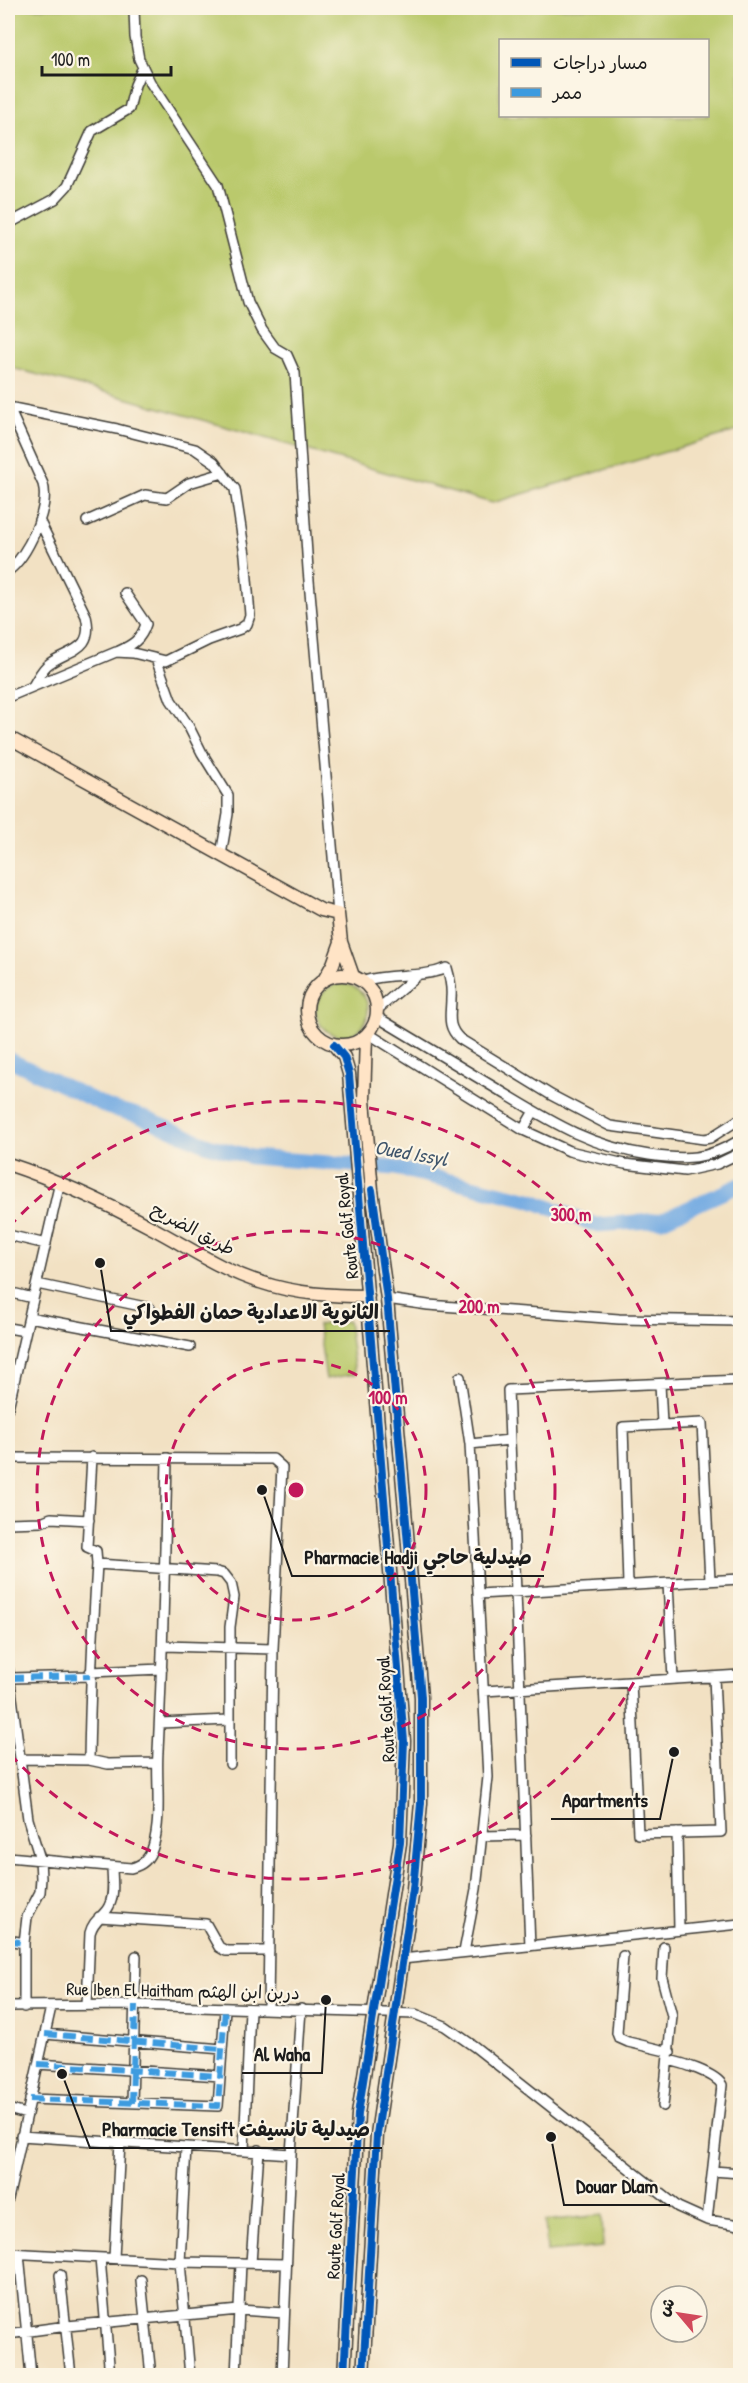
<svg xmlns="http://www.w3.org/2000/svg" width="748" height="2383" font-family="'Patrick Hand','Playpen Sans Arabic',sans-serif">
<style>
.green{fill:#bac96c;stroke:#6b7244;stroke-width:1.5;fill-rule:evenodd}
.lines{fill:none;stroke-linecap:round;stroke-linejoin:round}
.river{stroke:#73aae2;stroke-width:15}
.street-casing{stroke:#3c3a35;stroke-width:12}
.secondary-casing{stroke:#3c3a35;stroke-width:15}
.street{stroke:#fff;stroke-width:9}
.secondary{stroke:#ffe4c6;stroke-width:12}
.quiet{stroke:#3c9bdf;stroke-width:6;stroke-dasharray:12 6;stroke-linecap:butt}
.cycleway-casing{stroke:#fcf5e5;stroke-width:11}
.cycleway{stroke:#0057b8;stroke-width:8}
.ring{fill:none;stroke:#c2185b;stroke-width:3;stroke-dasharray:10 8}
.labels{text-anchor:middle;stroke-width:4.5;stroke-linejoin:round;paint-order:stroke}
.street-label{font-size:18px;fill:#1c1c1c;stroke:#fcf5e5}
.water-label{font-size:20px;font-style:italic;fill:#3f556b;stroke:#fcf5e5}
.centre{fill:#c2185b;stroke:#fcf5e5;stroke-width:3}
.ring-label{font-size:18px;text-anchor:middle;font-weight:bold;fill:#c2185b;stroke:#fcf5e5;stroke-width:4.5;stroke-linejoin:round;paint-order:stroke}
.leader{fill:none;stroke:#1c1c1c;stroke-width:2}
.callout-dot{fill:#1c1c1c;stroke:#fcf5e5;stroke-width:2}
.callout-label{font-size:20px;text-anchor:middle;font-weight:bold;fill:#1c1c1c;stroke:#fcf5e5;stroke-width:4.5;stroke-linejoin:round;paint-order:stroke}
</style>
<rect width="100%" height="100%" fill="#fcf5e5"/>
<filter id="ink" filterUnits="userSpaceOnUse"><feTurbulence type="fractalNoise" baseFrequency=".0167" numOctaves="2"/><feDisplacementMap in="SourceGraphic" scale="12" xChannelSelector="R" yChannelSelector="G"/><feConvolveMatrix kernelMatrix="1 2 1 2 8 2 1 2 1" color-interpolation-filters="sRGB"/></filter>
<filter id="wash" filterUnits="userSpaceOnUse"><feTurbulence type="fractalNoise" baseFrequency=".008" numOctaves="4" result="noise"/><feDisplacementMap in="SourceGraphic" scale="24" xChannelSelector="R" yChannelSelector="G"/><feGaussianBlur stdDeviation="1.35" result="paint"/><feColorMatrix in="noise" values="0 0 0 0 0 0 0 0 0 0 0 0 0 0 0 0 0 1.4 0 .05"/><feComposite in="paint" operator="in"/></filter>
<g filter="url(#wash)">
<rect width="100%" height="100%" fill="#f2e1c3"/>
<!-- green -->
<path class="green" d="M8 8H740V430L492 503 101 391 8 367ZM500 40H708V116H500Z
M316 1010a26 26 0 1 1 52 0a26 26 0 1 1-52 0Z
M348 1321 355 1374 326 1379 318 1325Z
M602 2215 603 2247 547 2252 545 2221Z"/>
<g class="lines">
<!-- river -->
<path class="river" d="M8 1059 110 1108 137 1115 208 1145 251 1157 395 1168 530 1200 596 1225 662 1220 740 1185"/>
</g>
</g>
<g filter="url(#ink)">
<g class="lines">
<defs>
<path id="street" d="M134 8 135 37 139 59 150 82 218 185 248 302 262 330 275 348 287 355 295 373 308 569 338 914
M8 224 55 199 67 186 92 131 129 109 135 85 143 67
M8 406 43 484C50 508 27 557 8 571
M87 521 145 495 167 498 189 483 223 473
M119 651C132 645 141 640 146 624L125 593
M156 659 171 700 188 725 202 753 228 795V814L221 855
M33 686C38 678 42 668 50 663 71 649 94 650 86 616L39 520
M8 697 116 652 133 653 166 661 209 640 240 629 247 624 250 615 245 555 235 489 214 462 195 449 117 429 8 407
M364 981C391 972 420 979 447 968 450 978 452 988 451 998 451 1015 446 1026 460 1039L551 1095 610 1126 704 1139 710 1138 740 1119
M378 1009 418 975
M377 1017C414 1039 451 1061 487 1083 543 1116 582 1145 649 1155 686 1160 707 1160 740 1140
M369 1034 523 1130 569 1151 625 1164 685 1171 717 1164 740 1153
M523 1130 534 1111
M8 1235 46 1244
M37 1284 150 1308
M8 1292 33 1298
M387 1299 428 1305 619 1319 740 1321
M29 1317 190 1347
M8 1328 25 1331
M460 1377 470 1444 488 1777 476 1889 464 1952
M660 1384 662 1424
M8 1408 60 1182
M470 1444 510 1440
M8 1458 273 1459 282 1467 273 1649 268 2008
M8 1523 41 1522 51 1518 89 1520
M97 1564 217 1572 224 1574 231 1583 234 1597 230 1627V1764
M668 1583 673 1679
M628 1585 623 1427 702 1423 710 1580
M479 1594 740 1579
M164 1646 273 1649
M8 1667 28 1819 40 1859 41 1878 40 1892 27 1917 24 1943V2007
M90 1672 162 1669
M11 1678 90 1676
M631 1682 638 1834 721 1832 714 1677
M484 1691 740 1675
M160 1723 229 1720
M22 1759 89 1760C90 1694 93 1629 97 1564L96 1551 87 1547 92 1457
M89 1760 108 1764 157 1763
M677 1833 679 1930
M482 1836 526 1835
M8 1857 131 1868C143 1865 149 1859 153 1847 162 1817 156 1782 158 1751 163 1653 165 1556 167 1458
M99 1917 206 1924 219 1947 226 1951H269
M8 1940 24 1943
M530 1946 508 1390 740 1380
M623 1956 617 2033 619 2038 628 2042 670 2052
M402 1959 740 1924
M87 2005 90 1933C94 1918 104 1917 109 1906 115 1895 112 1879 112 1867
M8 2006 135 2005 415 2014 445 2026 475 2047 678 2207 707 2220 740 2225
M45 2034 222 2049
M669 2060C682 2063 715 2073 722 2085L707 2220
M38 2064 220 2076
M30 2099 218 2106 225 2009
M132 2103 136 1956
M663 2106 672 2016 662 1978 664 1947
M8 2109 26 2114
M21 2136 291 2154
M186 2147 180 2262 190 2376
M244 2150 250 2009
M713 2171 740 2173
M8 2199 51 2007
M8 2253 180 2262 285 2264
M19 2254 31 2376
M100 2258 110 2376
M114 2258 120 2142
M251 2263 259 2150
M60 2275 71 2376
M141 2280 151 2376
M8 2334 67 2326 239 2310 284 2313
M236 2376 241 2263
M282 2376 291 2154 301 2009"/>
<path id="secondary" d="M8 737 321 910 338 914 341 942 353 976
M307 1010a35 35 0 1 1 70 0a35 35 0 1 1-70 0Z
M324 980 333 964 341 942
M334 1045 344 1057 349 1074 404 1741 400 1843 358 2114 344 2376
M8 1164C60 1181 106 1203 154 1229 188 1247 223 1271 260 1282 295 1294 332 1296 368 1296
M363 2376 377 2134 413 1889 421 1803V1697L387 1299 372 1190 364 1100 366 1036"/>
</defs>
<!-- street casing -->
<use href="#street" class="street-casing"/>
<!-- secondary casing -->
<use href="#secondary" class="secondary-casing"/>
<!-- street -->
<use href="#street" class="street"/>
<!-- secondary -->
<use href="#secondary" class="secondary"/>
<!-- quiet -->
<path class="quiet" d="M11 1678 90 1676
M8 1940 24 1943
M45 2034 222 2049
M38 2064 220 2076
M30 2099 218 2106 225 2009
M132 2103 135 2005"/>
<defs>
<path id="cycleway" d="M334 1045 344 1057 349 1074 404 1741 400 1843 358 2114 344 2376
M363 2376 377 2134 413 1889 421 1803V1697L387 1299 372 1190"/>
</defs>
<!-- cycleway casing -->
<use href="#cycleway" class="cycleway-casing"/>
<!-- cycleway -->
<use href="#cycleway" class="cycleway"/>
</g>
</g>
<!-- distance rings -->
<g class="ring">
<circle cx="296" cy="1490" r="130"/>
<circle cx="296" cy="1490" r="259"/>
<path d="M9 1227A389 389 0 1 1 9 1753"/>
</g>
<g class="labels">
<!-- street labels -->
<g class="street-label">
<text transform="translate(347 1226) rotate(-96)" y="6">Route Golf Royal</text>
<text transform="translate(193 1229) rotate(28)" y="6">طريق الضريح</text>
<text transform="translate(386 1709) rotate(-93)" y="6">Route Golf Royal</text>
<text transform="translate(183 1991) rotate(1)" y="6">Rue Iben El Haitham دربن ابن الهثم</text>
<text transform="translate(336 2226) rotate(-87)" y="6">Route Golf Royal</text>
</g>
<!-- water labels -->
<g class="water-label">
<text transform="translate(411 1153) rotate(10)" y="7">Oued Issyl</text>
</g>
</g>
<circle cx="296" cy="1490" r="9" class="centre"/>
<g class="ring-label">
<text x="571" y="1221">300 m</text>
<text x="479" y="1313">200 m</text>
<text x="388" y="1404">100 m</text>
</g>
<!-- callouts -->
<path class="leader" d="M100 1263L111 1331H390M262 1490L292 1576H544M674 1752L660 1819H551M326 2000L322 2073H242M62 2074L90 2148H382M551 2137L564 2205H670"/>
<g class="callout-dot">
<circle cx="100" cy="1263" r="6"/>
<circle cx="262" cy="1490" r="6"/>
<circle cx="674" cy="1752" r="6"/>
<circle cx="326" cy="2000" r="6"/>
<circle cx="62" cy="2074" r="6"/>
<circle cx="551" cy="2137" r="6"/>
</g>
<g class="callout-label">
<text x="251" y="1319">الثانوية الاعدادية حمان الفطواكي</text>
<text x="418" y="1564">Pharmacie Hadji صيدلية حاجي</text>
<text x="605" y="1807">Apartments</text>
<text x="282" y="2061">Al Waha</text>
<text x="236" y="2136">Pharmacie Tensift صيدلية تانسيفت</text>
<text x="617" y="2193">Douar Dlam</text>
</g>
<!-- margin -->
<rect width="748" height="2383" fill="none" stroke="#fcf5e5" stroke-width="30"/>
<!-- legend -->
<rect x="499" y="39" width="210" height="78" fill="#fcf5e5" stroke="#a29e95" stroke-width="1.5"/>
<rect x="511" y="58" width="30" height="9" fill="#0057b8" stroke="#a29e95" stroke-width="1.5"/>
<text x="553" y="69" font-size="18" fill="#1c1c1c">مسار دراجات</text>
<rect x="511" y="88" width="30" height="9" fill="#3c9bdf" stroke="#a29e95" stroke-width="1.5"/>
<text x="553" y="99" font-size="18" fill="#1c1c1c">ممر</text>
<!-- north arrow -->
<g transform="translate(679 2314) rotate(299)"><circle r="28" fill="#fcf5e5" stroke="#a29e95" stroke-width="1.5"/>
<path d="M0-4.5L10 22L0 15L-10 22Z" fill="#d1495b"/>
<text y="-9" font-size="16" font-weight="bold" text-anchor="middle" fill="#1c1c1c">ش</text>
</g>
<!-- scale -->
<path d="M42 66v9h129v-9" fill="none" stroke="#1c1c1c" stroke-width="3"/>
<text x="51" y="66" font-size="18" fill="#1c1c1c" stroke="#fcf5e5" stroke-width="4.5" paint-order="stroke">100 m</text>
</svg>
